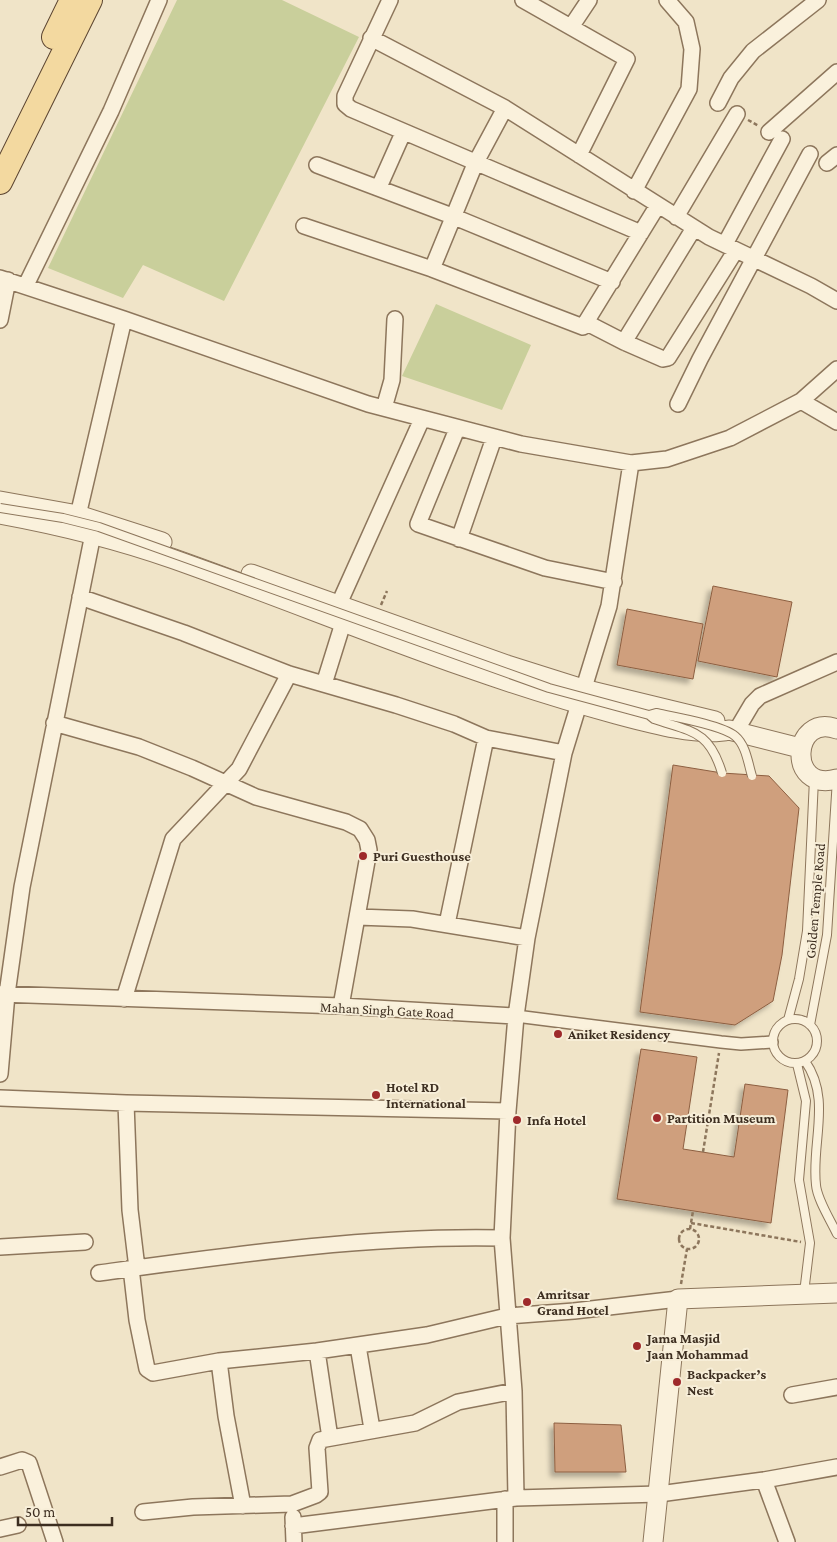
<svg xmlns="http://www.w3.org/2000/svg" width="837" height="1542" font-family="'Crimson Pro',serif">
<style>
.green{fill:#c9cf9b}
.building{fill:#cf9f7d;stroke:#8d5f41;filter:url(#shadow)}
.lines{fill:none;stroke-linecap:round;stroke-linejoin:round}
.service-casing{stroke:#8d765c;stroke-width:10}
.pedestrian-casing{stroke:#8d765c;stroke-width:14}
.minor-casing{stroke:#8d765c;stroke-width:18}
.tertiary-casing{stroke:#8d765c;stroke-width:21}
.primary-casing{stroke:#5b4430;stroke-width:26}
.path{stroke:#8d765c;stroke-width:2.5;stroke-dasharray:4 2.5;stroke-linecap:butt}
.service{stroke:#faf1dc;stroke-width:8}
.pedestrian{stroke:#faf1dc;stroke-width:11}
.minor{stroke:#faf1dc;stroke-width:15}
.tertiary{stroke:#faf1dc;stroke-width:19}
.primary{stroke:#f3d9a0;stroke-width:24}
.service-bridge-casing{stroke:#8d765c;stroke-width:10;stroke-linecap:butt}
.service-bridge{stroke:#faf1dc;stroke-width:8}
.poi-dot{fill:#9e2a2b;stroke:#f7eed8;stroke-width:2}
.labels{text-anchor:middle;stroke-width:4;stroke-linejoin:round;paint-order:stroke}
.poi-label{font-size:14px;font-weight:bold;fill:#3d2e20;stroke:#f7eed8;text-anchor:start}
.street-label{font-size:14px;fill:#3d2e20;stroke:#f7eed8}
</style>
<defs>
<filter id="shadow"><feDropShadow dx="-4.5" dy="4.5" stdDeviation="2.5" flood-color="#0004"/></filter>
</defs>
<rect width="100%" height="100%" fill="#f0e4c8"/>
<!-- green -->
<path class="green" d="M177 0H282L359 37 224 301 143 265 123 298 48 268Z
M436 304 531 345 502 410 402 376Z"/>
<!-- building -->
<path class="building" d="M713 586 792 602 777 677 698 661Z
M627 609 703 624 693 679 617 665Z
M673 765 722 773 769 776 799 808 782 955 773 1001 735 1025 640 1012Z
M641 1049 697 1057 683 1149 734 1157 745 1084 788 1090 771 1223 617 1199Z
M554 1423 621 1425 626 1472H555Z"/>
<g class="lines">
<defs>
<path id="service" d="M773 1041a22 22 0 1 1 44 0a22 22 0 1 1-44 0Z
M788 1020 799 979 807 931 814 779
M810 1025 827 935 837 779
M805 1061C832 1099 811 1143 816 1185 817 1199 831 1221 837 1234
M797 1064 806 1101 799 1180 810 1243 804 1293"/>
<path id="pedestrian" d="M516 1016 721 1042 741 1044 772 1042"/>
<path id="minor" d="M390 0 345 96V104L351 109 641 233
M523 0 627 59 579 155
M575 21 589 0
M371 38 505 108 709 237 811 286 837 301
M718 103 731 78 753 51 818 0
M505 108 475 164 432 269 583 327 658 205
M769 132 837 72
M827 163 837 155
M317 165 452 216 612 282
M379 187 403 133
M634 191 689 89 692 49 686 22 667 0
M676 217 737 114
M304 226 432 269
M725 244 782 139
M0 278 124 319 368 404 521 444 631 463 667 459 730 438 801 401 837 369
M26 285 111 111 159 0
M0 320 8 280
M587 323 624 342 663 359 668 358 736 250
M624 342 694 228
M801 401 837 422
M678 404 700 359 810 154
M384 408 392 380 395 319
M457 429 418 524 545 568 614 582
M76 524 124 319
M459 539 494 438
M80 597 184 633 289 674 396 705 454 724 486 738 564 753
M338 606 422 419
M324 684 343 623
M54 723 139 747 192 768 256 797 346 822 360 829 367 840 369 850 341 1006
M736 731 752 704 760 696 837 662
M358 917 412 919 527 938
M447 924 486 738
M0 994 341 1006 516 1016
M124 999 173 839 239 769 289 674
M0 1074 7 994 22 887 95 524
M0 1098 126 1103 508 1111
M126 1103 130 1210 137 1268
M0 1247 85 1242
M131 1268 137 1320 147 1369 153 1373 219 1361 317 1351 427 1335 507 1316 574 1311 678 1299
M99 1273C231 1255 370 1235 502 1238
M358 1346 372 1429
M317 1351 330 1438
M219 1361 226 1416 243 1506
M792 1395 837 1387
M0 1467 22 1460 29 1463 55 1542
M764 1480 787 1542
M516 1498 514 1391 502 1238 508 1111 516 1016 527 938 564 753 609 606 631 463
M143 1512 193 1507 292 1504 316 1495 320 1492 317 1448 320 1440 415 1423 458 1402 514 1391
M293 1517 294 1542
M293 1526 516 1498 659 1494 764 1480 837 1467
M0 1529 18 1525
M505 1542V1499"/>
<path id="tertiary" d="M0 501 78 515 162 542
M0 514C60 525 117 539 174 559 321 611 465 674 616 714 646 722 699 737 729 730L800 748
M251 574 507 665 583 689 715 721
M837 729C792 712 786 793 837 779
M653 1542 678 1299 837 1293"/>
<path id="primary" d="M54 37 72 0
M0 182 90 0"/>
</defs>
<!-- service casing -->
<use href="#service" class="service-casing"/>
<!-- pedestrian casing -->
<use href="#pedestrian" class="pedestrian-casing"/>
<!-- minor casing -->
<use href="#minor" class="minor-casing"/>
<!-- tertiary casing -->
<use href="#tertiary" class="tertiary-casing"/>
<!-- primary casing -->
<use href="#primary" class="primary-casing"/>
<!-- path -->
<path class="path" d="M748 120 759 126
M381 605 387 591
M703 1152 719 1053
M691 1223 801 1242
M690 1229 693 1211
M679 1239a10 10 0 1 1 20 0a10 10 0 1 1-20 0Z
M681 1284 687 1249"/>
<!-- service -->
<use href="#service" class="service"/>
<!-- pedestrian -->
<use href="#pedestrian" class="pedestrian"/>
<!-- minor -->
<use href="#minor" class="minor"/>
<!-- tertiary -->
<use href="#tertiary" class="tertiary"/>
<!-- primary -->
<use href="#primary" class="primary"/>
<defs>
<path id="service-bridge" d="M0 508 63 518 99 527 549 688 649 715 654 719C692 732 709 730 722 773
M649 715 656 713C675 717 722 725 735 736 746 745 748 763 752 776"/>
</defs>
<!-- service-bridge casing -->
<use href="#service-bridge" class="service-bridge-casing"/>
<!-- service-bridge -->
<use href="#service-bridge" class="service-bridge"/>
</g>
<!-- markers -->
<g class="poi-dot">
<circle cx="363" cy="856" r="5"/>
<circle cx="558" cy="1034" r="5"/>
<circle cx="376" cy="1095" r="5"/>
<circle cx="657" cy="1118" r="5"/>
<circle cx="517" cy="1120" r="5"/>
<circle cx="527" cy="1302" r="5"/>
<circle cx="637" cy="1346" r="5"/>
<circle cx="677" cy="1382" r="5"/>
</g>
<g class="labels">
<!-- poi labels -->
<g class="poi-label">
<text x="373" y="861">Puri Guesthouse</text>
<text x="568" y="1039">Aniket Residency</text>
<text x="386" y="1092">Hotel RD<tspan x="386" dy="16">International</tspan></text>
<text x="667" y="1123">Partition Museum</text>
<text x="527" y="1125">Infa Hotel</text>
<text x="537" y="1299">Amritsar<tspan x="537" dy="16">Grand Hotel</tspan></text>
<text x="647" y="1343">Jama Masjid<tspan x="647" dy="16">Jaan Mohammad</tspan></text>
<text x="687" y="1379">Backpacker’s<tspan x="687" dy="16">Nest</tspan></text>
</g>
<!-- street labels -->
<g class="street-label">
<text transform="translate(815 901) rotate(-85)" y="5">Golden Temple Road</text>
<text transform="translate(387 1010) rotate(3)" y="5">Mahan Singh Gate Road</text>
</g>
</g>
<!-- scale -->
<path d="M18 1517v8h94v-8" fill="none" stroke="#3d2e20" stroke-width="2.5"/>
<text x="25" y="1517" font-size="15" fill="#3d2e20" stroke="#f7eed8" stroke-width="4" paint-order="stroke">50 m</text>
</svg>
